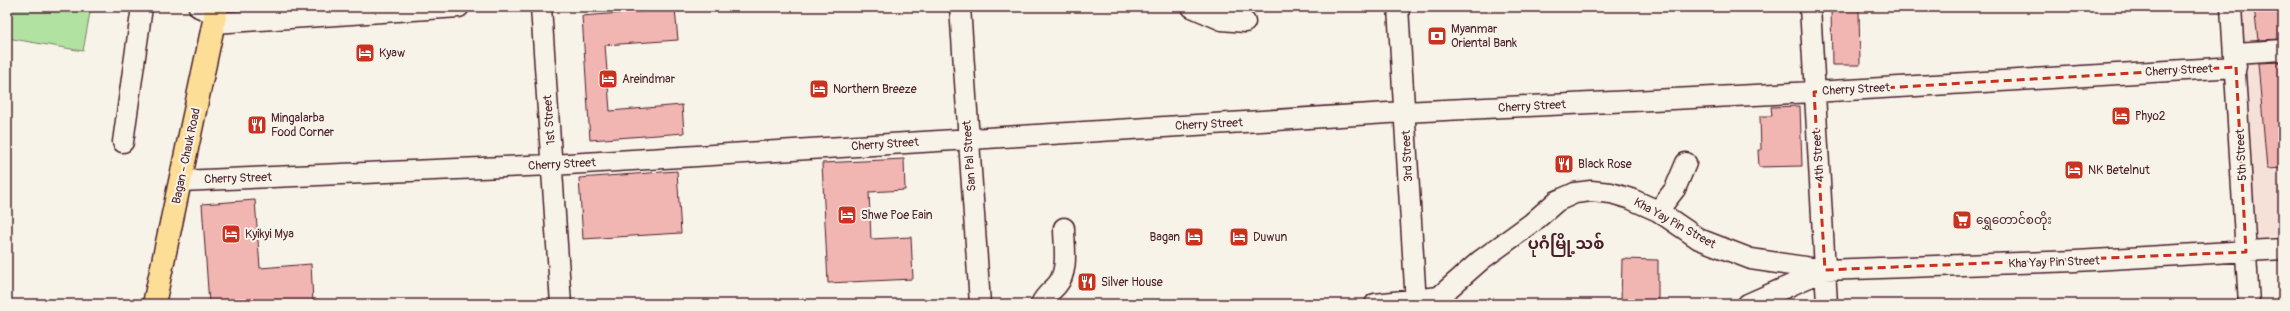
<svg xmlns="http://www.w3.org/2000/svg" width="2290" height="311" font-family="Pangolin,'Noto Sans Myanmar',sans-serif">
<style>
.built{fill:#f6e1d8}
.green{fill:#b2e2a2;stroke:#7e8066}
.building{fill:#f2b6b2;stroke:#4a1f2b}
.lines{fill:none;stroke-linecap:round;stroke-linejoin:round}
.minor-casing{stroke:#4a1f2b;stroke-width:23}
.major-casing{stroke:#4a1f2b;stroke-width:25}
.minor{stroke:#f7f3e8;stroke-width:20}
.major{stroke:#fdde96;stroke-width:22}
.marked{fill:none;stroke:#c8321e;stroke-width:3;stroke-dasharray:8 5;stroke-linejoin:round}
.labels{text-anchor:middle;stroke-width:4;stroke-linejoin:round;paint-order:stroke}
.poi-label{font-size:12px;fill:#4a1f2b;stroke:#f7f3e8;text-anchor:start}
.street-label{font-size:12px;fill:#4a1f2b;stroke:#f7f3e8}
.district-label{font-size:16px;font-weight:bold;fill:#4a1f2b;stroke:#f7f3e8}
</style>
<rect width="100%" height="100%" fill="#f7f3e8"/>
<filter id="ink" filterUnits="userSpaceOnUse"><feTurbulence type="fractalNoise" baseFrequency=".025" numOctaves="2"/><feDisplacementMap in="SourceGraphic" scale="8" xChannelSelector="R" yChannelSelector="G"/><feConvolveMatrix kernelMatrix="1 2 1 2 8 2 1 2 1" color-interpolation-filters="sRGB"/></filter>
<g filter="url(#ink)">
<!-- built -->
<path class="built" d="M2238 7H2283V236L2254 239Z"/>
<!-- green -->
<path class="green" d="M7 7H91L83 51 7 38Z"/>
<!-- building -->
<path class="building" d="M1831 7H1859L1860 65H1832Z
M2254 7H2283V39L2258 40Z
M675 9 678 40 605 45 610 111 682 105 684 133 590 140 582 16Z
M2283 62V168L2267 169 2258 63Z
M1800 106 1802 166 1759 167 1758 150H1761L1760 116H1772L1771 107Z
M904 159 905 190 869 192 871 239 911 237 913 279 828 283 822 163Z
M677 171 681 233 583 239 579 178Z
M255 200 260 268 311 264 313 302 209 304 202 204Z
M1622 259 1658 260V304H1621Z"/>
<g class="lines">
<defs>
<path id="minor" d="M199 7 216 14
M541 7 561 304
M960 7 980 304
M1192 7 1222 20 1245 22
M1398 7 1416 304
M1810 7 1827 304
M2231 7 2249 304
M214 23 459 7
M2235 53 2283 50
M123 142 142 7
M181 181 552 165 1404 112 1814 92 2236 67
M1658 211 1675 189 1686 163
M1041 304C1045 295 1051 292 1057 285 1069 271 1064 245 1064 228
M1375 304 1439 297 1481 260 1532 223 1557 201 1575 193 1591 191 1611 193 1631 199 1658 211 1699 239 1751 259 1825 270 2076 261 2283 249
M1748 304 1825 270"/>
<path id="major" d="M154 304 217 7"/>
</defs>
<!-- minor casing -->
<use href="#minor" class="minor-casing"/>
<!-- major casing -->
<use href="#major" class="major-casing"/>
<!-- minor -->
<use href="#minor" class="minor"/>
<!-- major -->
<use href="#major" class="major"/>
</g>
</g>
<!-- marked area -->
<path class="marked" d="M2236 67 2246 252 1825 270 1814 92Z"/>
<!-- icons -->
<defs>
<symbol id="bank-square" viewBox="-11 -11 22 22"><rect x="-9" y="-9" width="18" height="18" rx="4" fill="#c8321e" stroke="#f7f3e8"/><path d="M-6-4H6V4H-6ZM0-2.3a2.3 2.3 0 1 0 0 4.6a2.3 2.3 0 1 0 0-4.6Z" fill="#fff"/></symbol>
<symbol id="hotel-square" viewBox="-11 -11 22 22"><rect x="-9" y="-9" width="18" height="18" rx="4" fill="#c8321e" stroke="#f7f3e8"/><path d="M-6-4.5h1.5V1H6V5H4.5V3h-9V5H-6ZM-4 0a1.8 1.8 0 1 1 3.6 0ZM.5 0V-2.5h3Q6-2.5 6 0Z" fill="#fff"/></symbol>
<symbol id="restaurant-square" viewBox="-11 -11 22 22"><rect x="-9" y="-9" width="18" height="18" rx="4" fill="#c8321e" stroke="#f7f3e8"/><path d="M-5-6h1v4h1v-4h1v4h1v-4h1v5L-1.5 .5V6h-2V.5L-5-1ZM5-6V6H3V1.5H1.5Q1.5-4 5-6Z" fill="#fff"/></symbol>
<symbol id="supermarket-square" viewBox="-11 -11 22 22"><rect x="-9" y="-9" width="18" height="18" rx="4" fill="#c8321e" stroke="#f7f3e8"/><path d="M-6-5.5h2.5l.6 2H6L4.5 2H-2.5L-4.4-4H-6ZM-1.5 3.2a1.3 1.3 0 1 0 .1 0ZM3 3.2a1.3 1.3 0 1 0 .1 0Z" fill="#fff"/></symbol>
</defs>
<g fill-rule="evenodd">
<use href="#bank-square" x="1426" y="25" width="22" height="22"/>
<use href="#hotel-square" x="354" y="42" width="22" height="22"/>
<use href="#hotel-square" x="597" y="68" width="22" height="22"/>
<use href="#hotel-square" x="808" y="78" width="22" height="22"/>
<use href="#hotel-square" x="2110" y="105" width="22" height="22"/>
<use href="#restaurant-square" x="246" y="114" width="22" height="22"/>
<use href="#restaurant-square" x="1553" y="153" width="22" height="22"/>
<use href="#hotel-square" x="2063" y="159" width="22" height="22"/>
<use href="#hotel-square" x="836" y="204" width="22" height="22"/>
<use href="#supermarket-square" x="1951" y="209" width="22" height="22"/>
<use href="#hotel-square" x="220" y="223" width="22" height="22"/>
<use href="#hotel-square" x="1183" y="226" width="22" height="22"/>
<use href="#hotel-square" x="1228" y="226" width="22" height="22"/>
<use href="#restaurant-square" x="1076" y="271" width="22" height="22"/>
</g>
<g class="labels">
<!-- poi labels -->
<g class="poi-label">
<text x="1451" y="33">Myanmar<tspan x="1451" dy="14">Oriental Bank</tspan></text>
<text x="379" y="57">Kyaw</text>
<text x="622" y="83">Areindmar</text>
<text x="833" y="93">Northern Breeze</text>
<text x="2135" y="120">Phyo2</text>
<text x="271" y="122">Mingalarba<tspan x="271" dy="14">Food Corner</tspan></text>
<text x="1578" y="168">Black Rose</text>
<text x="2088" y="174">NK Betelnut</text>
<text x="861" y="219">Shwe Poe Eain</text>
<text x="1976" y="224">ရွှေတောင်စတိုး</text>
<text x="245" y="238">Kyikyi Mya</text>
<text x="1180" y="241" text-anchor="end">Bagan</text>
<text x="1253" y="241">Duwun</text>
<text x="1101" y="286">Silver House</text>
</g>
<!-- street labels -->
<g class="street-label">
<text transform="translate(2179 70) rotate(-3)" y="4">Cherry Street</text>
<text transform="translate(1856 89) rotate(-3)" y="4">Cherry Street</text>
<text transform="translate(1532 106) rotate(-3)" y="4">Cherry Street</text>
<text transform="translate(549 120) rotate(-94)" y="4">1st Street</text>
<text transform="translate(1209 124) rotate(-3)" y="4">Cherry Street</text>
<text transform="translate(885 144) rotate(-4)" y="4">Cherry Street</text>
<text transform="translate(2241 155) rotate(-93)" y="4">5th Street</text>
<text transform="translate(186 156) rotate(-78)" y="4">Bagan - Chauk Road</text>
<text transform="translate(969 156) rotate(-94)" y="4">San Pal Street</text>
<text transform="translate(1407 156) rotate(-93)" y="4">3rd Street</text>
<text transform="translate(1818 156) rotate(-94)" y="4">4th Street</text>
<text transform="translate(562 164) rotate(-3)" y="4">Cherry Street</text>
<text transform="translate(238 178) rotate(-2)" y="4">Cherry Street</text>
<text transform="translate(1675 223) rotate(29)" y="4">Kha Yay Pin Street</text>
<text transform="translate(2054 262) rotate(-2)" y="4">Kha Yay Pin Street</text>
</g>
<!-- district labels -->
<g class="district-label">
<text x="1566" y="249">ပုဂံမြို့သစ်</text>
</g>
</g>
<!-- margin -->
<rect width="2290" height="311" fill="none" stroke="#f7f3e8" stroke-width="24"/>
<rect x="12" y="12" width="2266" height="287" fill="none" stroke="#4a1f2b" stroke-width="1.5" filter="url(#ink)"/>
</svg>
